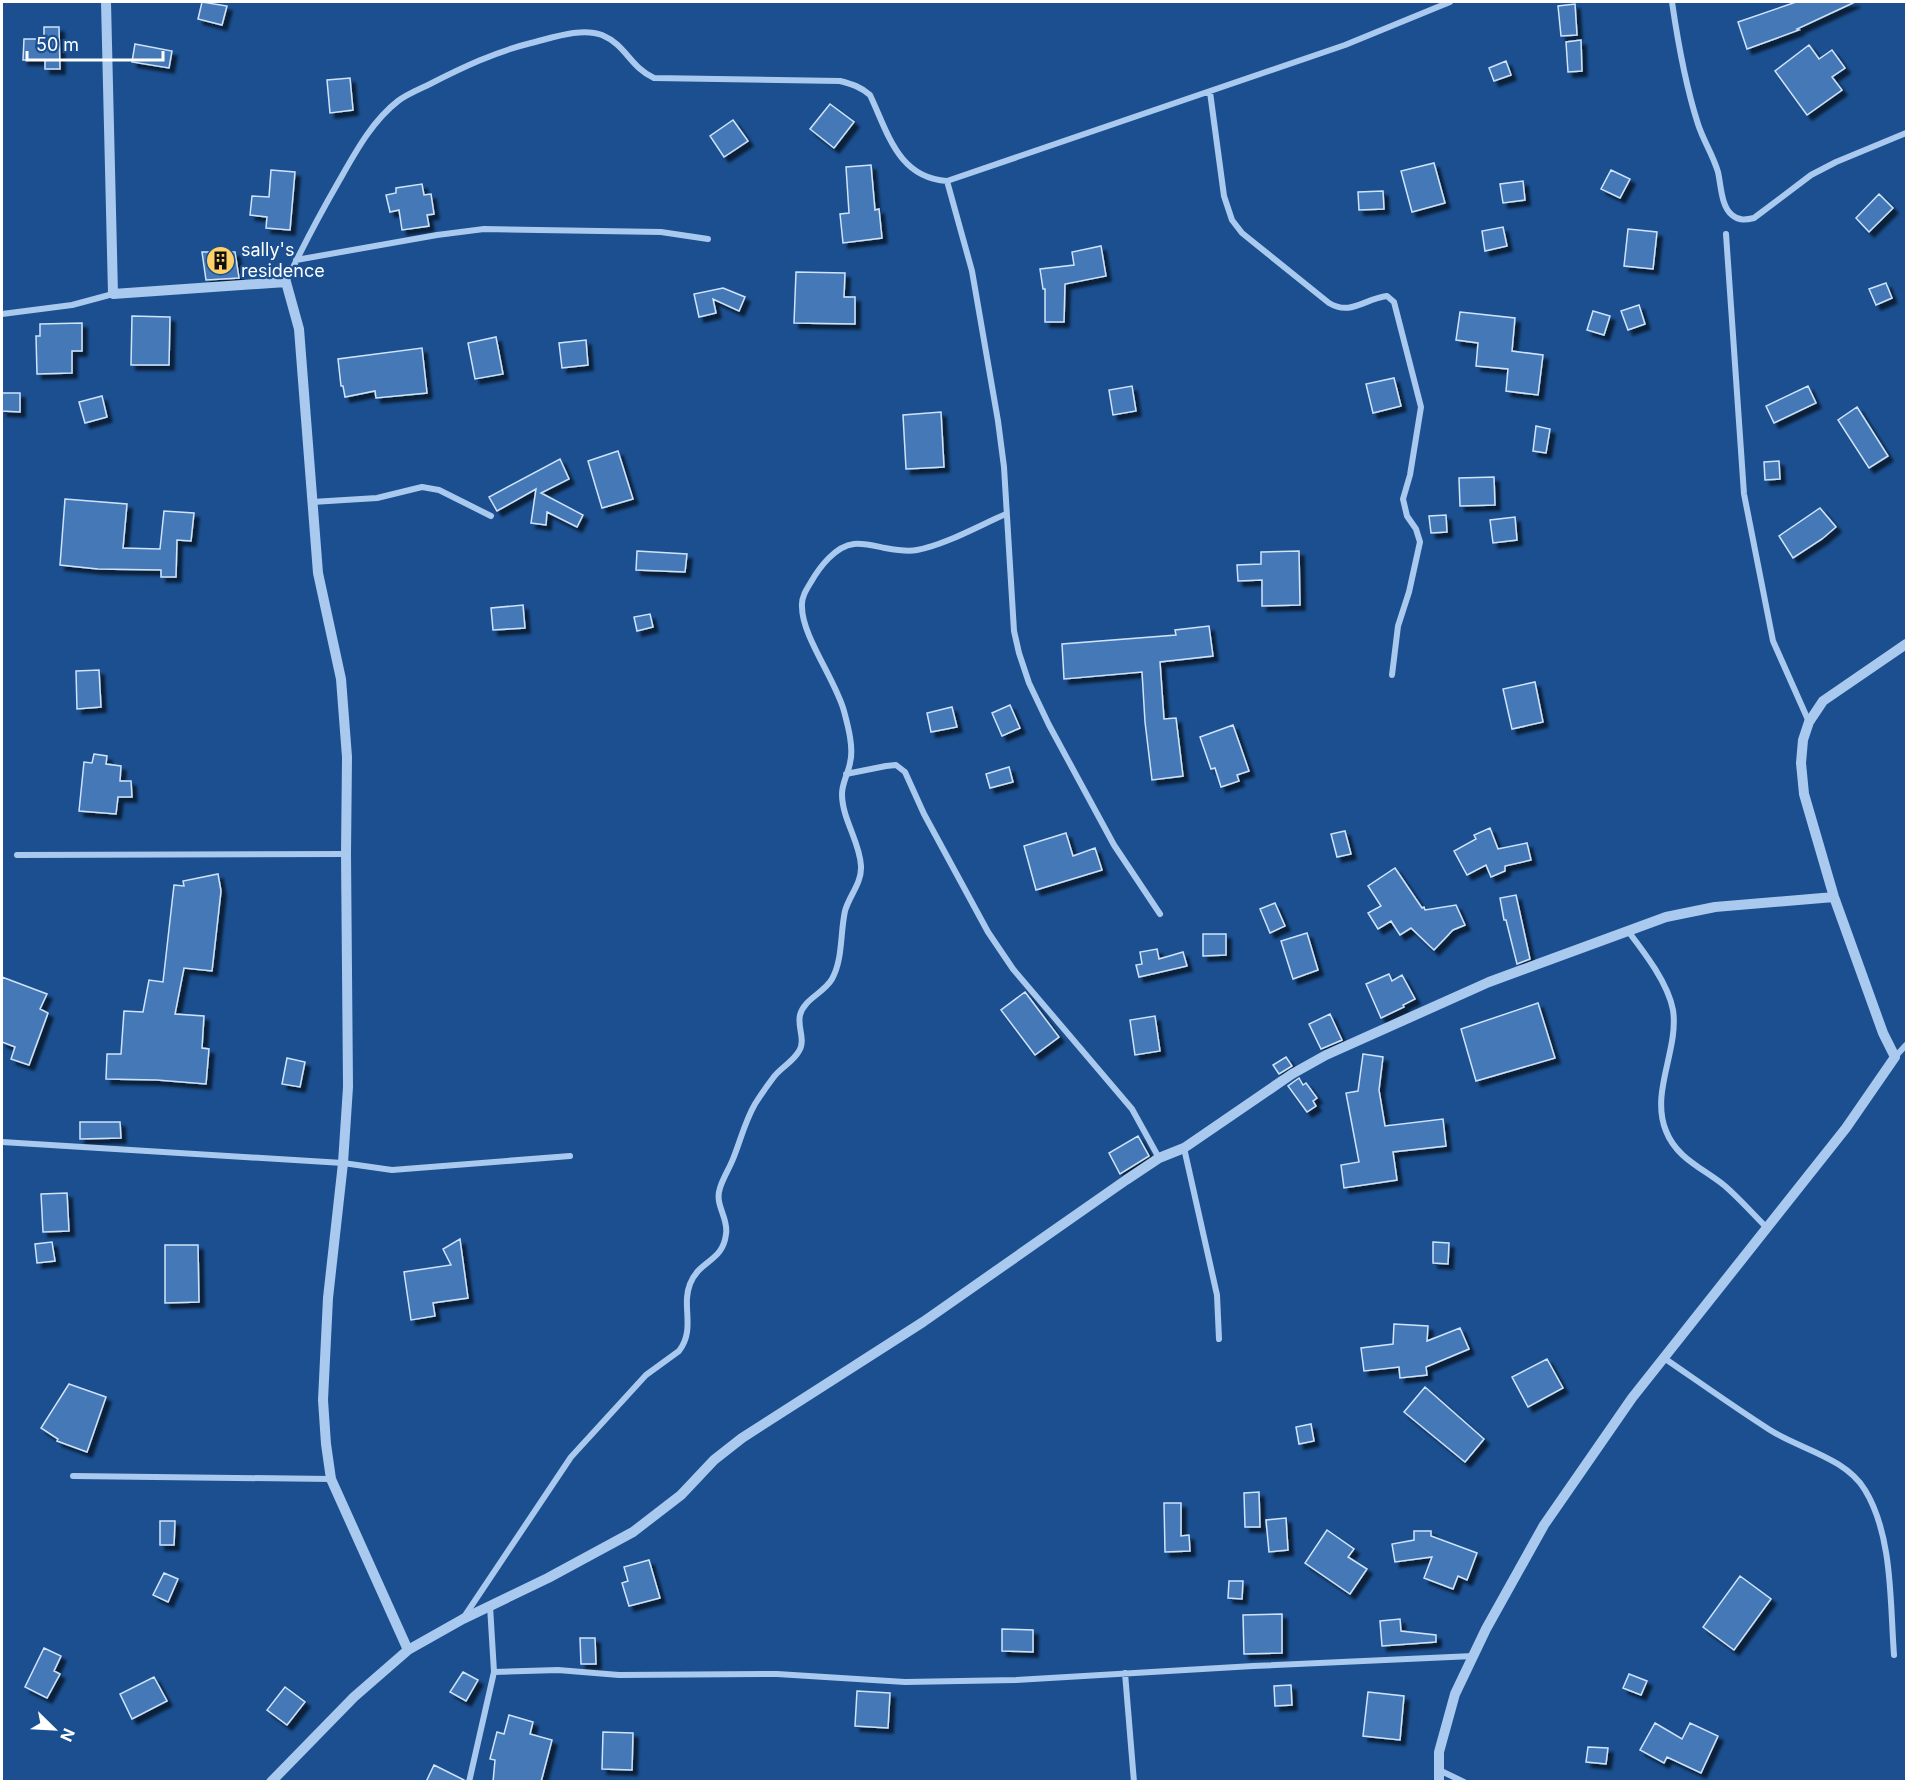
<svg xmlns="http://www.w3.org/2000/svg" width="1908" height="1783" font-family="Inter,sans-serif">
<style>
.building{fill:#4478b7;stroke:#cfe3fa;stroke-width:1.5;filter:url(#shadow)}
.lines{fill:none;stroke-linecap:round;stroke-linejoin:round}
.minor{stroke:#a9c9ee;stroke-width:6}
.tertiary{stroke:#a9c9ee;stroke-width:10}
.labels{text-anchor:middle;stroke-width:4.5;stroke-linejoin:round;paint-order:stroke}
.poi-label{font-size:18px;fill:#fff;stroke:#1b4f8f;text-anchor:start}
</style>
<defs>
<filter id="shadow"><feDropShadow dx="5" dy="5" stdDeviation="1.5" flood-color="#0009"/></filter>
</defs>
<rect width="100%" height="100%" fill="#1b4f8f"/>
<!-- building -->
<path class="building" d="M202 2 227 6 222 25 198 19Z
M1796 2H1855L1797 29 1799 30 1747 49 1738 22Z
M1575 4 1577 35 1561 36 1558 6Z
M44 27H59L60 69H45V60H23L24 39H44Z
M1581 40 1582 71 1568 72 1566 42Z
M135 44 172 51 169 68 132 62Z
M1809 45 1819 59 1832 50 1845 68 1832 77 1842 90 1807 115 1775 71Z
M1506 61 1511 75 1494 81 1489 68Z
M350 78 353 110 330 113 327 80Z
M830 104 854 122 834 148 810 129Z
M733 120 748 141 724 157 710 136Z
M1434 163 1445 203 1412 212 1401 171Z
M871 165 875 210 879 209 882 238 843 243 840 214 849 213 846 167Z
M271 170 295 172 290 230 266 228 267 217 250 215 252 196 269 197Z
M1611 170 1630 179 1620 198 1601 189Z
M1523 181 1525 200 1503 203 1500 184Z
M422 184 424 195 431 194 434 214 427 215 429 226 402 230 399 210 390 212 386 195 396 193V188Z
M1383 191 1384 209 1359 210 1358 192Z
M1879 194 1893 208 1869 232 1856 218Z
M1503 227 1507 246 1485 251 1482 231Z
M1628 229 1657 232 1653 269 1624 266Z
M1101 246 1106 276 1065 284 1064 322H1045V289H1043L1040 269 1074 265 1072 252Z
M202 252H235L239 278 206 280Z
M796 272 845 273 844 297H855V324L794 323Z
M1886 283 1892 298 1876 305 1869 289Z
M723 288 745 297 739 311 713 299 716 313 699 317 694 294Z
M1639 305 1645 324 1628 330 1621 311Z
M1593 311 1610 316 1604 335 1587 330Z
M1460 312 1515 318 1512 351 1543 355 1538 395 1506 391 1508 369 1476 366 1478 343 1456 340Z
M132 316 170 317 169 365H131Z
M82 323V351H72V373L37 374 36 336H40V324Z
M496 337 503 374 475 379 468 343Z
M586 340 588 365 562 368 559 343Z
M422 348 427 393 376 398 375 391 345 397 343 386H341L338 359Z
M1394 378 1401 406 1373 413 1366 384Z
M1132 386 1136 411 1113 415 1109 390Z
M1808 386 1816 403 1774 423 1766 406Z
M2 393H20V412L2 411Z
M102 396 107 417 85 423 79 402Z
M1857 407 1888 456 1869 468 1838 420Z
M941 412 944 467 906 469 903 415Z
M1536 426 1550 429 1546 453 1533 451Z
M618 451 633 499 602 508 588 461Z
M560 459 569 479 541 493 583 515 577 527 547 512 546 525 531 523 536 489 497 511 489 497Z
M1779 461 1780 479 1765 480 1764 462Z
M1494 477 1495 505 1460 506 1459 478Z
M65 499 127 504 123 548 160 549 164 511 194 513 191 541 177 540 176 577H161V570L98 569 60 565Z
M1820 508 1836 527 1822 539 1793 558 1779 536Z
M1446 515 1447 532 1431 533 1429 516Z
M1515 517 1517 540 1493 543 1490 520Z
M637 551 687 554 685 572 636 570Z
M1299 551 1300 605 1262 606V580L1238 581 1237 565 1261 564V552Z
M523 605 525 628 493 630 491 608Z
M650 614 653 627 637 631 634 617Z
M1209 626 1213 656 1160 662 1164 719 1176 718 1183 776 1152 780 1145 722 1142 672 1064 679 1062 644 1176 635 1175 630Z
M99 670 101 707 77 709 76 671Z
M1535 682 1543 722 1512 729 1503 689Z
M1010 705 1020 728 1002 736 992 713Z
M952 707 957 727 931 732 927 713Z
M1233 725 1249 771 1237 775 1239 781 1221 787 1215 768 1211 769 1200 737Z
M94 754 107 756 106 764 121 766 120 781H131L132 797H118L116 814 79 811 84 762 92 763Z
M1009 767 1013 782 990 788 986 774Z
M1490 828 1498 849 1527 843 1531 860 1505 866V871L1491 877 1486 865 1467 875 1454 851 1476 839 1474 835Z
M1345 831 1351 854 1337 857 1331 834Z
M1066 833 1073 856 1095 848 1102 870 1036 890 1024 846Z
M1395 868 1422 908 1424 907 1425 910 1456 905 1465 925 1453 930 1434 950 1411 928 1400 935 1391 921 1378 929 1368 913 1381 906 1368 886Z
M218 874 221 891 212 971 184 968 175 1014 204 1016 202 1048 209 1049 206 1084 157 1080 106 1079 107 1054H121L124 1011 143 1012 149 980 163 982 174 885 184 886 183 881Z
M1516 895 1530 959 1517 964 1506 920H1504L1500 898Z
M1275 903 1285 926 1270 933 1260 909Z
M1307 933 1318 970 1293 979 1281 941Z
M1203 934H1226V955L1203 956Z
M1157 949 1159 959 1183 952 1187 966 1139 977 1136 965 1142 964 1140 952Z
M1389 974 1392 981 1402 975 1415 999 1403 1005 1404 1007 1381 1018 1366 984Z
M2 977 47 994 40 1009 48 1013 29 1065 11 1059 15 1047 2 1042Z
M1025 992 1059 1037 1035 1055 1001 1010Z
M1538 1003 1555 1058 1476 1081 1461 1029Z
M1330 1014 1342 1040 1321 1049 1309 1024Z
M1155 1016 1160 1051 1135 1055 1130 1020Z
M1363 1054 1383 1057 1379 1090 1385 1126 1443 1119 1446 1146 1393 1152 1397 1180 1344 1188 1341 1165 1359 1162 1346 1093 1358 1091Z
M1286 1057 1292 1066 1279 1074 1273 1065Z
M287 1058 305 1062 300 1087 282 1084Z
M1299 1078 1303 1085 1306 1083 1317 1098 1313 1101 1316 1106 1307 1112 1288 1086Z
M80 1122H120L121 1138 80 1139Z
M1138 1136 1149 1156 1120 1174 1109 1153Z
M67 1193 69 1231 43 1232 41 1194Z
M460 1239 468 1298 433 1303 435 1316 411 1320 404 1272 451 1265 443 1249Z
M52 1242 55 1261 37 1263 35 1244Z
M1433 1242 1449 1243 1448 1264 1433 1263Z
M165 1245H198L199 1302 165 1303Z
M1394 1324 1428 1326 1427 1341 1460 1328 1469 1349 1426 1367 1427 1375 1400 1378 1399 1367 1364 1371 1361 1348 1393 1344Z
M1547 1359 1563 1388 1528 1407 1512 1377Z
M69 1384 106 1397 87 1452 57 1441 58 1439 41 1428Z
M1425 1387 1484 1439 1465 1462 1404 1412Z
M1311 1424 1314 1441 1299 1444 1296 1427Z
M1259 1492 1260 1527H1245L1244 1493Z
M1164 1503H1181V1536L1189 1535 1190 1551 1165 1552Z
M1286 1518 1288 1550 1269 1552 1266 1520Z
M160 1521H175L174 1545H160Z
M1327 1530 1354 1549 1348 1557 1367 1569 1350 1594 1305 1563Z
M1414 1531H1431V1536L1477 1553 1467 1580 1458 1576 1453 1589 1424 1578 1432 1557 1395 1562 1392 1544 1414 1540Z
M649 1560 660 1598 629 1606 622 1583 628 1581 624 1567Z
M164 1573 178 1579 168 1602 153 1595Z
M1740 1576 1771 1599 1734 1650 1703 1627Z
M1229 1581H1243L1242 1599 1228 1598Z
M1282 1614V1653L1244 1654 1243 1615Z
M1400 1619 1401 1631 1436 1635V1642L1382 1646 1380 1621Z
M1002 1629 1033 1630V1652L1002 1651Z
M580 1638H595L596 1664H581Z
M44 1648 61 1656 54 1671 60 1674 47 1698 25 1687Z
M463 1672 478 1680 466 1701 450 1692Z
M1629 1674 1647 1681 1641 1695 1623 1688Z
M154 1677 167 1701 132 1719 120 1694Z
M1291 1685 1292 1705 1275 1706 1274 1686Z
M285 1687 305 1702 287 1725 267 1710Z
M857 1691 890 1693 888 1728 855 1726Z
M1368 1692 1404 1696 1400 1740 1363 1736Z
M509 1715 533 1722 530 1734 552 1740 541 1782H493L495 1760 490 1759 497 1732 504 1734Z
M1655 1723 1682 1739 1690 1723 1718 1736 1701 1773 1667 1757 1664 1763 1640 1750Z
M603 1732 633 1733 632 1770 602 1769Z
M1588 1747 1608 1748 1606 1764 1586 1762Z
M434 1765 464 1780V1782H426Z"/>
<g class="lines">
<!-- minor -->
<path class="minor" d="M1672 2C1678 43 1685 84 1698 124 1703 140 1713 155 1718 172 1721 185 1721 206 1732 215 1739 221 1746 220 1754 218L1811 175 1836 162 1906 133
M1210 92 1224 196 1232 220 1242 233 1329 303C1351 316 1364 299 1387 296L1394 302 1421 407 1410 475 1403 499 1407 516 1416 529 1420 542 1409 592 1398 626 1392 675
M947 181 972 271 998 421 1004 467 1014 631 1019 653 1029 683 1049 725 1114 845 1160 914
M1726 234 1744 494 1773 641 1809 722
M296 260 437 235 484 229 661 232 708 239
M286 282C302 248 320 214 339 181 355 153 372 121 398 101 407 94 420 89 430 84 463 67 495 52 531 43 552 38 581 27 602 35 626 45 630 67 654 78L840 81C852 84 861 87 870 95 888 133 898 178 947 181L1345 45 1450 2
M2 314 72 305 113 294
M312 502 377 498 422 487 439 490 491 516
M846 774 886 766 896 765 905 772 924 814 988 932 1013 969 1132 1109 1159 1158
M17 855 346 854
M1628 931C1644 952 1668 983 1673 1010 1679 1050 1650 1092 1666 1131 1677 1159 1703 1168 1725 1186 1740 1199 1753 1214 1767 1228
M1895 1057 1906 1045
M2 1142 343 1163 392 1170 570 1156
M1184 1148 1217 1295 1219 1339
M1664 1358C1699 1382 1734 1407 1770 1430 1800 1449 1846 1458 1865 1490 1893 1536 1890 1603 1894 1655
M73 1476 331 1479
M464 1617 571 1457 646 1375 679 1351C696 1329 681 1306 690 1284 699 1260 723 1262 726 1234 729 1218 714 1205 720 1188 723 1178 729 1169 733 1159 740 1142 745 1121 755 1104 760 1096 767 1086 773 1078 780 1068 793 1062 799 1051 806 1040 797 1027 800 1015 804 999 824 993 832 979 843 959 840 934 845 911 849 896 862 883 861 866 860 842 842 819 842 794 842 783 848 774 850 763 854 748 848 726 844 711 835 679 802 636 802 607 801 598 806 590 811 582 819 568 835 546 854 544 864 543 875 546 885 548 896 550 907 552 917 550 945 545 980 525 1006 514
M494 1672 558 1670 619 1675 777 1674 905 1682 1016 1680 1253 1666 1473 1656
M1125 1673 1134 1782
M1439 1770 1464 1782
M469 1782 494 1672 490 1606"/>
<!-- tertiary -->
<path class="tertiary" d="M106 2 113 294 286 282 299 329 318 573 341 679 347 757 346 854 348 1087 343 1163 328 1298 323 1400 326 1444 331 1479 408 1650
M271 1782 354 1697 408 1650 463 1619 548 1578 633 1532 681 1495 714 1460 742 1438 923 1322 1126 1180 1159 1158 1184 1148 1292 1074 1326 1055 1489 982 1666 917 1715 907 1834 897
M1439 1782V1752L1455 1694 1486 1629 1544 1525 1632 1398 1846 1128 1895 1057 1883 1033 1834 897 1804 794 1801 763 1803 740 1809 722 1823 701 1906 644"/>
</g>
<!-- icons -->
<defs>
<symbol id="building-disc" viewBox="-11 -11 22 22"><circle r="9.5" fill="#ffd166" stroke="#1b4f8f"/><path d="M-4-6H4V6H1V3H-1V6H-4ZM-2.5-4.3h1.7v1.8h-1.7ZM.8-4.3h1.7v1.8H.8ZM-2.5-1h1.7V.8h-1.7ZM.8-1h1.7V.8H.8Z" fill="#111"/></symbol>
</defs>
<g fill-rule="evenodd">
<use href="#building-disc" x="204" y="244" width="33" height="33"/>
</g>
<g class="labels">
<!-- poi labels -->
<g class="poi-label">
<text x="241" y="256">sally's<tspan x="241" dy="21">residence</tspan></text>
</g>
</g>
<!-- border -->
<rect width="1908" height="1783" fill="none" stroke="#ffffff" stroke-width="6"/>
<!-- north arrow -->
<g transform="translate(54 1729) rotate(114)" stroke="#1b4f8f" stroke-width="4.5" paint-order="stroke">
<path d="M0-4.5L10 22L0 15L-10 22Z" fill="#ffffff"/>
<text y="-9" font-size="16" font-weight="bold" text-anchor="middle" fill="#ffffff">N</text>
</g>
<!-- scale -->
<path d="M27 51v9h136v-9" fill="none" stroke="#ffffff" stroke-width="3"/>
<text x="36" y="51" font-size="18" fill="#ffffff" stroke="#1b4f8f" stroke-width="4.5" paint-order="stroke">50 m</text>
</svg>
